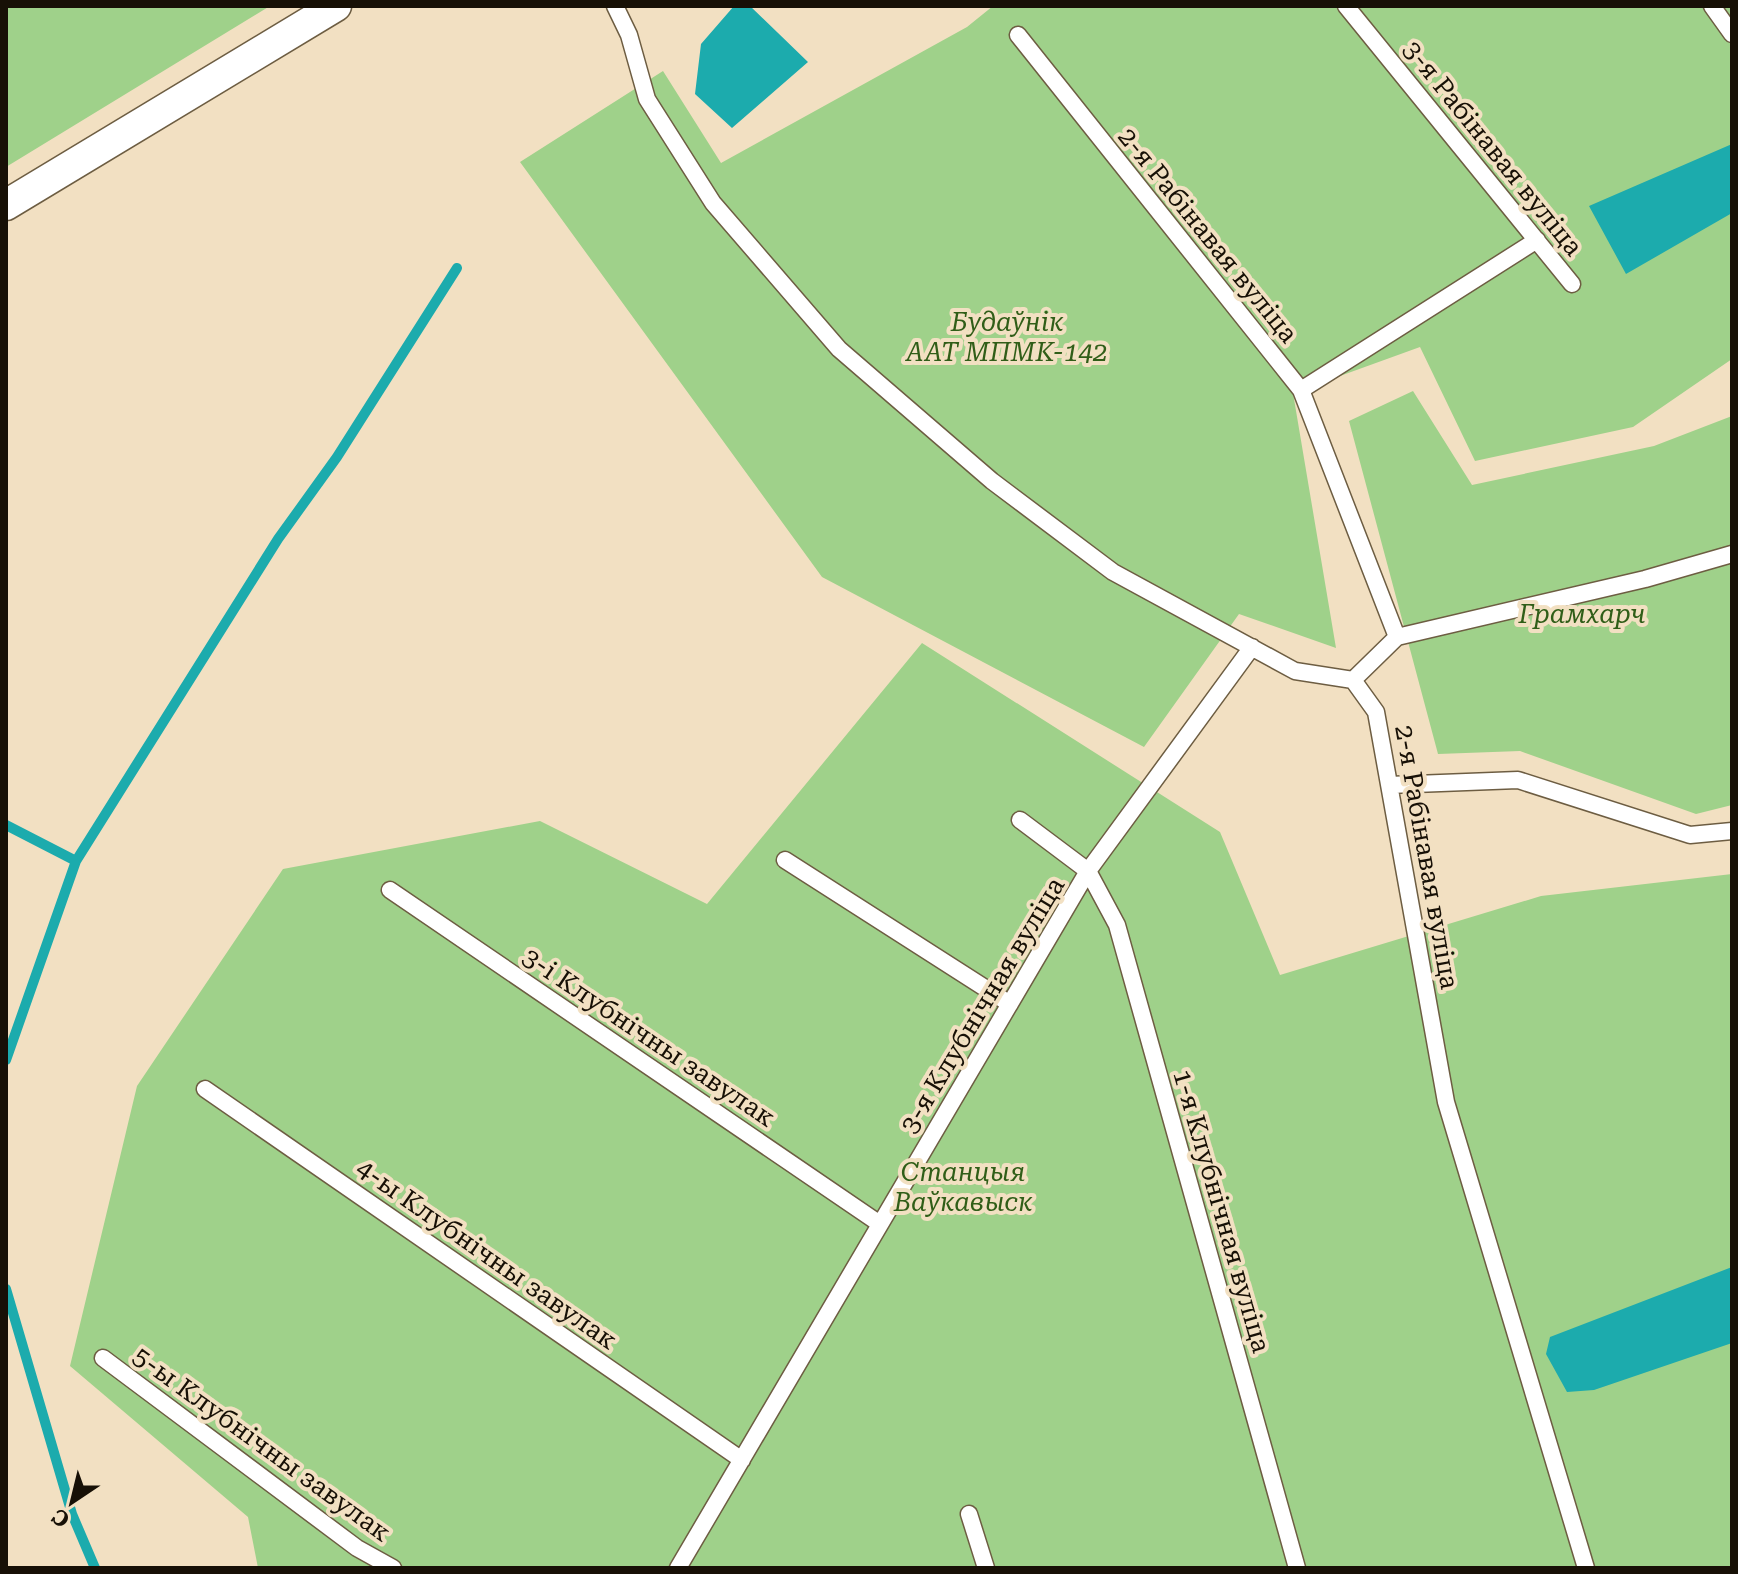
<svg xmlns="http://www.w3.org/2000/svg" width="1738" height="1574" font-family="'Roboto Serif',serif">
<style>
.green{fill:#9fd18a}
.water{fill:#1cabad}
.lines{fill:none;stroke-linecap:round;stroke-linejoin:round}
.stream{stroke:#1cabad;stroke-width:10}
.service-casing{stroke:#6d5d42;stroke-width:19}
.minor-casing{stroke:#6d5d42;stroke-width:33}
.service{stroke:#fff;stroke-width:16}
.minor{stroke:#fff;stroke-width:30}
.labels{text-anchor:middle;stroke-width:8;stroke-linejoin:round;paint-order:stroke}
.street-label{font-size:26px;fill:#171006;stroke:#f2e0c2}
.park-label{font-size:26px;font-style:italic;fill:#305e18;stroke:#f2e0c2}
</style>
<rect width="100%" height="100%" fill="#f2e0c2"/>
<!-- green -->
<path class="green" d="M6 6H270L6 167Z
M993 6H1732V359L1633 427 1475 461 1420 347 1293 393 1336 648 1239 614 1144 747 822 577 520 162 663 71 721 163 967 27Z
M1413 391 1472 485 1654 446 1732 416V805L1696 814 1520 751 1438 754 1349 421Z
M922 643 1220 832 1280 975 1541 896 1732 874V1568H258L248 1517 70 1366 137 1086 283 869 540 821 707 904Z"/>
<!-- water -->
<path class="water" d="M734 6H750L808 62 732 128 695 94 701 44Z
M1732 144V213L1626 274 1589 206Z
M1732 1267V1343L1594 1390 1567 1392 1546 1354 1550 1337Z"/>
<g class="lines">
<!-- stream -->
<path class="stream" d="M6 825 76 861
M6 1060 76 861 278 539 337 457 457 268
M6 1289 72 1514 95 1568"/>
<defs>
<path id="service" d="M615 6 629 35 647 99 713 203 839 349 992 481 1113 572 1295 671 1353 680
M1346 6 1572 284
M1712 6 1732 34
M1018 35 1301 390 1397 637 1353 680 1376 712 1446 1102 1586 1568
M1301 390 1537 240
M1397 637 1645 579 1732 554
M1389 785 1518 780 1690 835 1732 831
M1020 820 1088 871 1117 925 1297 1568
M785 860 1010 1004
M390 890 880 1224
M205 1089 742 1460
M103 1358 357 1548 393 1568
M969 1514 986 1568
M678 1568 1088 871 1252 647"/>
<path id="minor" d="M6 205 336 6"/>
</defs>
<!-- service casing -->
<use href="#service" class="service-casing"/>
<!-- minor casing -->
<use href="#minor" class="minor-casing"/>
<!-- service -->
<use href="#service" class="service"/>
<!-- minor -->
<use href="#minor" class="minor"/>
</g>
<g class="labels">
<!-- street labels -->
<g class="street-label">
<text transform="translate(1493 148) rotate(51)" y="9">3-я Рабінавая вуліца</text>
<text transform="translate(1208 235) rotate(51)" y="9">2-я Рабінавая вуліца</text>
<text transform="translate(1427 857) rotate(80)" y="9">2-я Рабінавая вуліца</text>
<text transform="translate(982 1005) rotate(-59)" y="9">3-я Клубнічная вуліца</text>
<text transform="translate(649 1037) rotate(34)" y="9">3-і Клубнічны завулак</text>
<text transform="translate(1222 1211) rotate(74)" y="9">1-я Клубнічная вуліца</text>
<text transform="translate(487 1254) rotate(35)" y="9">4-ы Клубнічны завулак</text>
<text transform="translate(262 1444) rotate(36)" y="9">5-ы Клубнічны завулак</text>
</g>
<!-- park labels -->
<g class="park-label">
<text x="1007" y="331">Будаўнік<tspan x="1007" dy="30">ААТ МПМК-142</tspan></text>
<text x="1582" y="623">Грамхарч</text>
<text x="963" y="1181">Станцыя<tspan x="963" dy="30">Ваўкавыск</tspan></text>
</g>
</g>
<!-- border -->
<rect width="1738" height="1574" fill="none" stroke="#171006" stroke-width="16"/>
<!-- north arrow -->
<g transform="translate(72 1502) rotate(215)" stroke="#f2e0c2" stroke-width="6" paint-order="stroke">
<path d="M0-6L14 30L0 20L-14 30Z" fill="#171006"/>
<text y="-12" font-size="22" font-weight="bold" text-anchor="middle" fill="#171006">С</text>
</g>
</svg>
